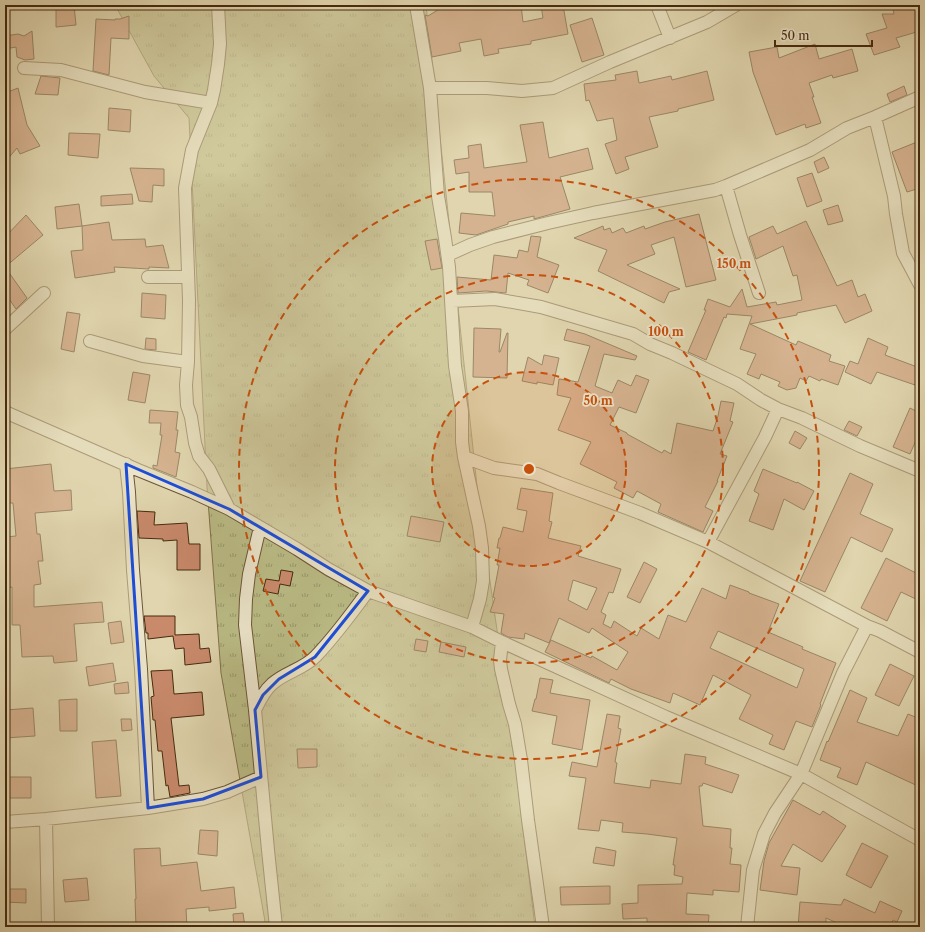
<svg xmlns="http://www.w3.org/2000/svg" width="925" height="932" font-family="'Libre Caslon Text',serif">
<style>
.grass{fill:url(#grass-tufts);stroke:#80724a}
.building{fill:#c98a6c;stroke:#462a0f;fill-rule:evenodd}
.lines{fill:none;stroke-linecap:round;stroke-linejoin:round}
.street-casing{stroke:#6c5537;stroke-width:14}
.street{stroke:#ebe4ca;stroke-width:12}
.marked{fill:none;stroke:#1d4ed8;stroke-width:3;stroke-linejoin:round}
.ring{fill:none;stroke:#c8500d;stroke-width:2;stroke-dasharray:7 5}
.centre{fill:#c8500d;stroke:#ebe4ca;stroke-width:2}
.ring-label{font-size:12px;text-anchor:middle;font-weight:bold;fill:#c8500d;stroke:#ebe4ca;stroke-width:3.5;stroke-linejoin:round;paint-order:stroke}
</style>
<defs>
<pattern id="grass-tufts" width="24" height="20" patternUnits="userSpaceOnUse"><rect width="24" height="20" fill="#babb85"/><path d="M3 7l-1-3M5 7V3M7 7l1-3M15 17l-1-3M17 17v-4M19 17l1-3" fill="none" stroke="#99986b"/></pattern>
</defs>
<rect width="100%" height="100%" fill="#e0d5ae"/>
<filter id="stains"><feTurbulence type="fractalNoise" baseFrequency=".005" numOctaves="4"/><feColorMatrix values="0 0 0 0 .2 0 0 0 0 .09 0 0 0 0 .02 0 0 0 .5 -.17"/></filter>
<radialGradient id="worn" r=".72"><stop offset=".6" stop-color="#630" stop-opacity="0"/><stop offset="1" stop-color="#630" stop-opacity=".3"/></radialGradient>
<!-- grass -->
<path class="grass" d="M115 5H426L479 505 511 727 535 927H266L221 673 207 487 189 118 154 76Z"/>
<!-- building -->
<path class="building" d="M56 5H74L76 25 56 27Z
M441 5H521L523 22 543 18 541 5H563L568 34 531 41V44L498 49 499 53 484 56 481 39 459 43 461 51 432 57 425 15 428 16 441 8Z
M892 5H920V31L896 38 900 47 874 55 866 34 887 28 882 14H894Z
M129 16V39L111 38 109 75 93 71 96 19 115 20V19H120Z
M592 18 604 55 582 62 570 25Z
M32 31 34 59 25 60 17 57 16 47 5 49V36L18 34 24 36Z
M815 44 819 59 852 49 858 71 833 78 832 75 809 83 814 97H812L821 123 806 128 805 124 776 135 753 72 749 52 777 47 779 58Z
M637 71 639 83 671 76 672 80 707 71 714 100 678 109V111L649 117 658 147 625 157 629 169 616 174 605 144 617 140 613 118 597 121 589 100 586 101 584 84 616 80 615 75Z
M41 76 60 78 58 95 35 94Z
M904 86 907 95 890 102 887 94Z
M18 88 27 125 40 146 20 154 17 148 5 162V93Z
M109 108 131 110 130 132 108 130Z
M543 122 549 158 588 148 593 169 560 177 570 209 534 219V216L508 222V224L476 235 459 233 461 213 495 216 492 192H469V172L456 174 454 160 469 158 468 146 481 144 484 168 527 162 520 125Z
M69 133 100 134 98 158 68 155Z
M917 142 920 153V188L907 192 892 152Z
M824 157 829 168 818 173 814 162Z
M130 168 164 169V186L153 185 152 202 139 201Z
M812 173 822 201 807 207 797 178Z
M132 194 133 204 101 206V196Z
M79 204 82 226 57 229 55 207Z
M838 205 843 221 828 225 823 210Z
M699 214 716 280 686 287 674 237 651 245 655 254 627 265 680 289 669 292 664 303 598 271 607 250 574 238 603 226 604 230 610 228 612 233 623 228 626 233 644 226 645 229 665 222Z
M26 215 43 235 5 267 27 298 16 309 5 293V237Z
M806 221 837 286 852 280 858 297 865 294 872 311 845 323 836 305 797 313V315L750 324 796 345 798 341 831 355 829 361 845 366 838 385 821 379 820 381 809 376 806 381 800 378 796 388 787 390 778 386 780 382 761 374 759 379 747 374 756 354 740 349 752 316 727 314 726 318 724 317 706 360 688 352 706 310H704L708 299 730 307 742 289 747 307 776 302 777 305 802 300 797 275 793 276 783 246 756 259 749 237 773 226 777 234Z
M109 222 112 240 145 239 146 247 163 245 169 268 149 267V269L114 267 115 272 75 278 71 251 83 250 82 226Z
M531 236 541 237 537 257 559 265 548 293 527 285 529 280 508 273 506 293 486 291 458 293 457 277 491 280 494 255 517 258 519 250 528 252Z
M437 239 442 268 431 270 425 241Z
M142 293 166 295 165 319 141 317Z
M67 312 80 314 74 352 61 349Z
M474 328 501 329 499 352H500L507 333H508L507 378 473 377Z
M567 329 585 334 637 356 635 360 604 354 595 386 612 393 618 380 631 386 636 375 649 380 636 413 619 407 610 425 627 433V434L662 453 664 450 671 454 677 423 713 431 718 416 721 401 734 403 730 421 733 422 720 454 727 456 717 481H718L705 507 713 511 703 532 658 512 661 504 637 491 633 498 614 488 617 482 580 464 591 442 558 430 571 398 557 395 559 379 578 382 590 346 564 340Z
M146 338 156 339V350L145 349Z
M868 338 888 347 885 355 920 368V371L915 385 877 372 871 384 845 372 850 361 858 364Z
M544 355 559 358 553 385 537 382V384L522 381 528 357 542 365Z
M133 372 150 375 145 403 128 400Z
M910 408 920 413V431L910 454 893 447Z
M150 410 178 412 176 430H178L175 452 180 453 176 477 153 468V465L157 466 162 435H160L161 423H149Z
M849 421 862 427 857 436 844 430Z
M795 431 807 438 800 449 789 443Z
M51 464 54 491 71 490 72 510 35 513 37 534H40L43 561H38L41 584 34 585V607L102 602 104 622 74 624 77 661 54 663 53 656 22 657 20 625H12V587L5 588V537L16 536 13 503H5V469Z
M763 469 797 483V482L814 491 804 510 784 499 773 530 749 521 759 494 754 491Z
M850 473 873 484 860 514 893 529 882 552 851 537 825 592 800 581Z
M521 488 553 493 549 521 552 522 548 538 581 546 578 556 621 569 613 593 609 592 601 612 606 615 603 624 611 628 614 621 637 636 641 628 659 639 668 615 686 622 702 588 726 599 730 585 749 592V593L779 604 768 632 803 647 802 649 836 663 820 704 821 705 812 727 796 721 784 750 769 744 773 735 739 719 751 695 713 675 700 705 673 693 670 703 631 689 611 679 609 683 545 652 551 640 591 658 592 656 617 670 628 652 592 628 589 633 559 618 549 643 525 633 524 639 508 637 501 633 504 614 490 612 495 598 493 597 499 565H497L500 548H497L499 538H500L503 527 523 532 527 511 517 509ZM573 580 597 588 587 610 568 600ZM718 631 804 669 797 688 710 648Z
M137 511 155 512 154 525 187 523 189 544H200V570H177V540L163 541V539L139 538Z
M411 516 444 522 440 542 407 536Z
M886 558 920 575V601L901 592 887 621 861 608Z
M644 562 657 569 640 603 627 597Z
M281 570 293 572 290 586 280 584 278 594 263 591 266 579 279 581Z
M144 616H175V635L199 634 200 649 209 648 211 662 185 665 184 648 175 649 173 636 148 639V633H146Z
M121 621 124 642 111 644 108 623Z
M416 639 428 641 426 652 414 650Z
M441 642 466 647 464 657 439 652Z
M113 663 116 681 89 686 86 667Z
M890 664 914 676 899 706 875 695Z
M172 670 174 694 202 692 204 715 171 718 179 786 189 785 190 793 170 797 168 785 166 786 162 751H158L155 720H153L151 697 154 696 151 671Z
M540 678 553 680 550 693 590 700 582 750 552 744 557 716 532 711 535 699H536Z
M128 682 129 693 115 694 114 684Z
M850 690 867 698 857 722 898 736 908 714 920 719V787L866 762 857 785 837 777 841 768 820 760 827 741 828 742Z
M77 699V731H60L59 700Z
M33 708 35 736 5 738V710Z
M607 714 620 716 618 728 621 729 615 762 617 763 614 783 650 788 651 780 681 784 685 754 706 757 705 764 739 775 732 793 703 783 702 786H699L703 826 731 829 730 848H732L730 864 741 865 739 892 713 890V895L687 893 686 914 709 915 708 927H647V918L623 919 622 904 638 903V885L682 884 683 877 674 875 675 865H673L677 838 647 834 622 832 623 823 601 820 599 831 578 829 586 778 569 776 572 762 597 767Z
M121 719H131L132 730 122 731Z
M116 740 121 796 96 798 92 742Z
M297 749H317V767L298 768Z
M8 777H31V798H5V781H8Z
M793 800 820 815 823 811 846 826 822 862 793 844 781 866 800 868 797 895 760 890 764 861 769 843Z
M200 830 218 831 217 856 198 854Z
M862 843 888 856 871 888 846 875Z
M596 847 616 851 614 866 593 863Z
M160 848 161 866 197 862 201 891 234 887 236 908 209 911V907L186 909 187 927H136L135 899H136L134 849Z
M87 878 89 900 65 902 63 880Z
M610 886V904L561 905 560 887Z
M5 889H26V903L5 902Z
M844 899 875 913 880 901 902 911 897 922 893 920 890 927H846L826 918V927H798L800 902 841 905Z
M243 913 245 927H234L233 914Z"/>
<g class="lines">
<defs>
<path id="street" d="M218 5 220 44 218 64 214 90 211 103 192 150 185 188 189 300 188 362 186 385 187 405 191 417 195 443 199 456 209 469 229 509
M416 5 430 88 438 196 445 238 449 267 455 366 462 411V442L464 457 479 526 482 548 483 581 480 599 472 627
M657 5 670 38
M24 68 61 70 145 92 211 103
M430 88H487L522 91 553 88 610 62 707 22 736 5
M875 117 894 196 896 214 903 253 920 285
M726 186 740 235 759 293
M448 255 470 245 493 237 548 223 593 213 715 190 726 186 810 150 847 128 875 117 920 97
M148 277H188
M452 301 495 299 541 307 633 334 650 344 672 353 737 384 761 400 778 409 802 418 860 446 920 471
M5 329 44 293
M90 341 143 356 188 362
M5 412 138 470 192 492 229 509 297 549 328 569 368 591 472 627 502 642 666 717 801 774 920 840
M464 457 494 468 537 474 559 483 640 513 708 542 867 626 880 631 920 652
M260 527 249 574 246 599 245 625 255 710 268 850 276 927
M708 542 765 437 778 409
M502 642 500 660 501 669 509 704 515 724 521 760 528 820 543 927
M255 710C260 700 264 691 272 684 285 672 304 669 316 656 335 636 352 613 368 591
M148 808 203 799 227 792 261 777
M46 819 48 927
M5 822 46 819 148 808 141 669 133 570 129 492 126 464
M747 927 753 870 764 834 775 813 801 774 843 673 867 626"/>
</defs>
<!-- street casing -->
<use href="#street" class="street-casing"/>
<!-- street -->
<use href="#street" class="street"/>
</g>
<!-- marked area -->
<path d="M0 0H925V932H0ZM126 464 229 509 368 591 315 657 279 679 263 695 255 710 261 777 203 799 148 808Z" fill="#e0d5ae" fill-opacity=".55" fill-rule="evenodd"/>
<path class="marked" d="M126 464 229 509 368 591 315 657 279 679 263 695 255 710 261 777 203 799 148 808Z"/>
<!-- distance rings -->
<circle cx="529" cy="469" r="97" fill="#c8500d" fill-opacity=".12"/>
<g class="ring">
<circle cx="529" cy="469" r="97"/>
<circle cx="529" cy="469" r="194"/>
<circle cx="529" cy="469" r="290"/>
</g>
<circle cx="529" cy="469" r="6" class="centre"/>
<g class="ring-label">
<text x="734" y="268">150 m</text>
<text x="666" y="336">100 m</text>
<text x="598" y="405">50 m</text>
</g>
<!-- margin -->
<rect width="925" height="932" fill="none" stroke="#e0d5ae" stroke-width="20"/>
<rect x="6" y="6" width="913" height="920" fill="none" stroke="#462a0f" stroke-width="2"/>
<rect x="10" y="10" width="905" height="912" fill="none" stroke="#462a0f"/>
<!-- scale -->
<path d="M775 40v6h97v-6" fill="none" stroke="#462a0f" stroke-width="2"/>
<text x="781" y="40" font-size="12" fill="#462a0f" stroke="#ebe4ca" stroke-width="3" paint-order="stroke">50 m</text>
<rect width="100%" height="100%" filter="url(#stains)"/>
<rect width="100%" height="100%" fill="url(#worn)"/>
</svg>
